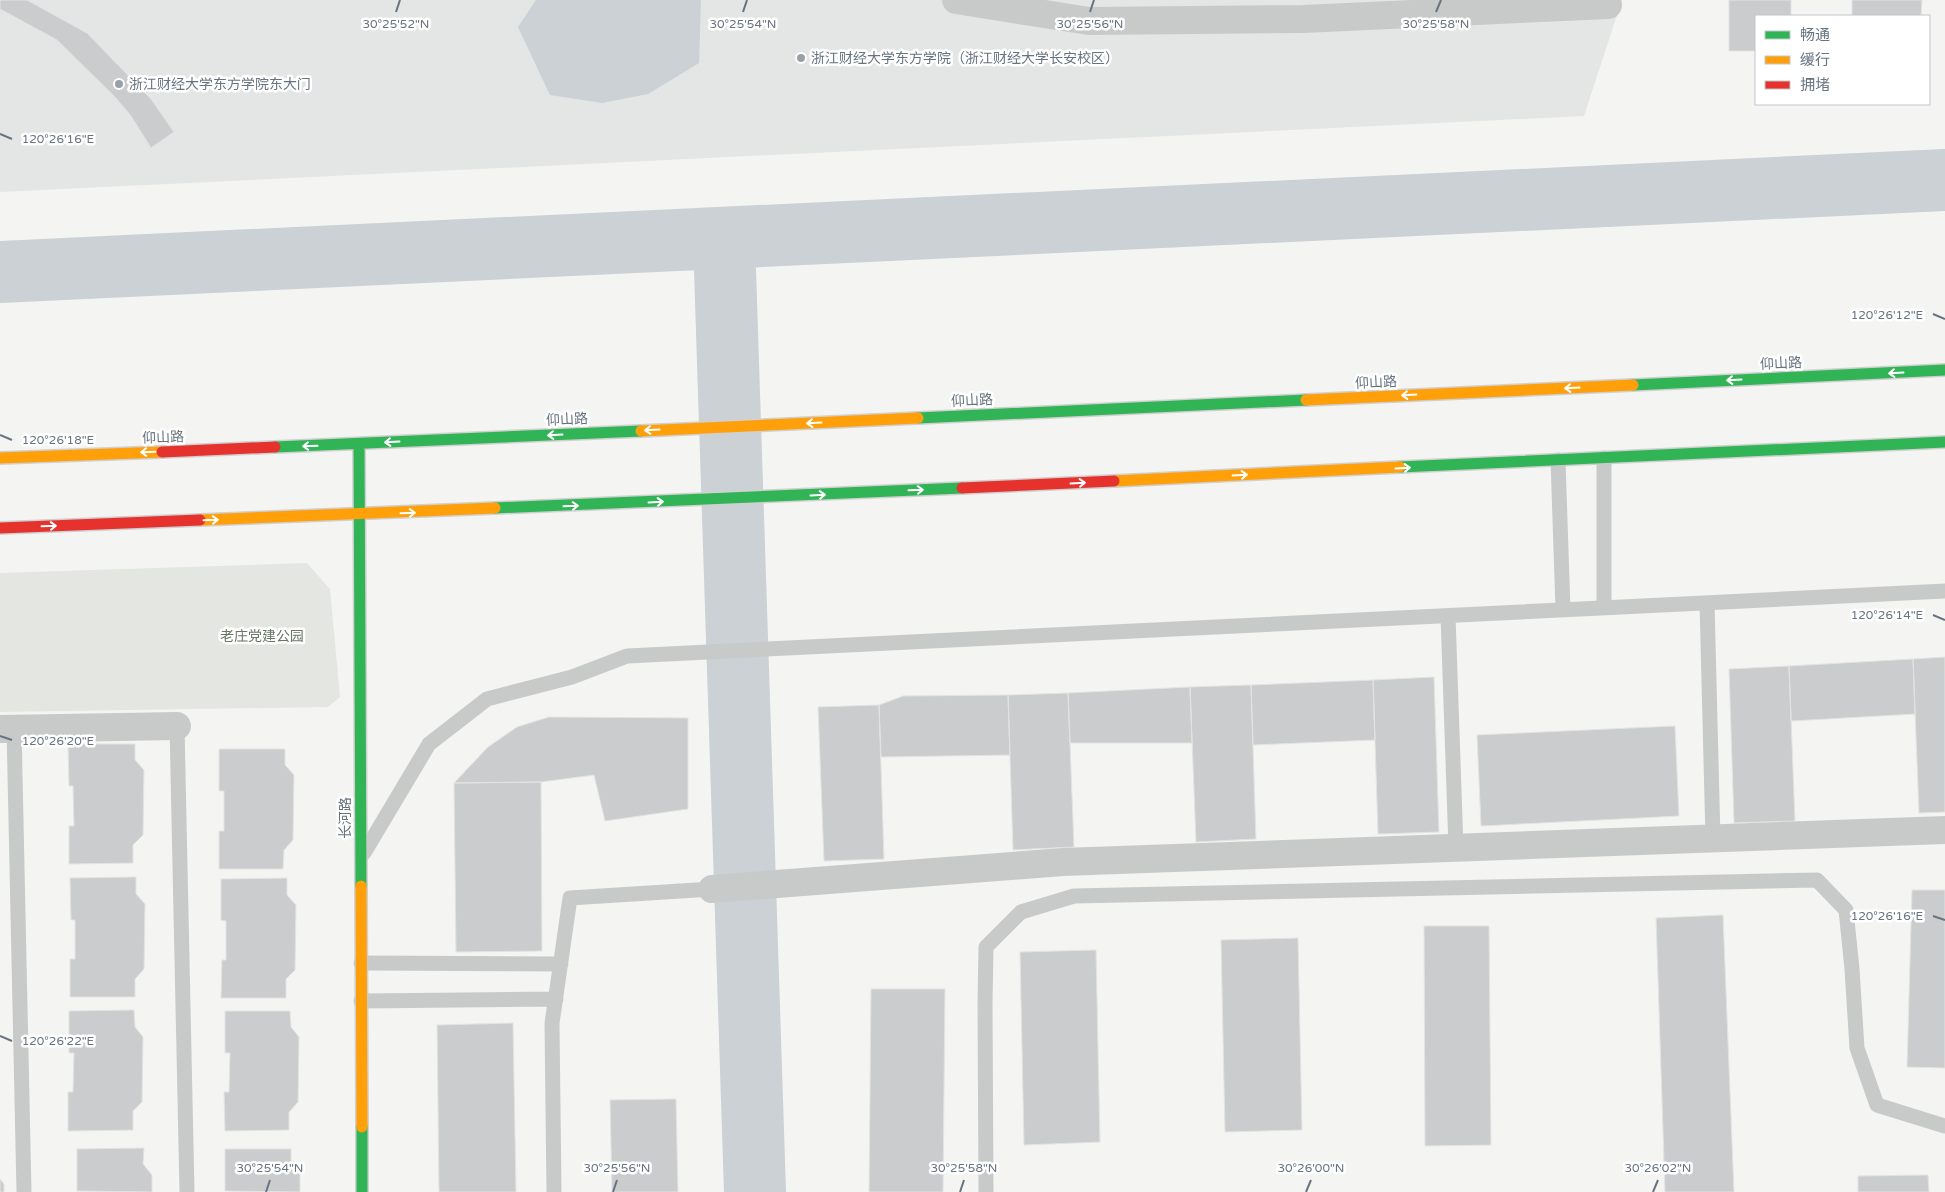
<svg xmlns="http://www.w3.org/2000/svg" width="1945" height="1192" font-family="'Varela Round','Noto Sans SC',sans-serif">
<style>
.built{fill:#e4e5e5}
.green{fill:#e4e6e1}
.water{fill:#cbd1d4}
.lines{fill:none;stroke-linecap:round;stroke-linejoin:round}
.river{stroke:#cbd1d4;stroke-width:62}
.building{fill:#cbcccd;stroke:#e3e3e2}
.fast-casing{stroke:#d0d0d1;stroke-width:14}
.slow-casing{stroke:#d0d0d1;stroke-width:14}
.jam-casing{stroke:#d0d0d1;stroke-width:14}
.lane{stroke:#c8caca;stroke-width:15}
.street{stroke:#c8caca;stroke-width:28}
.fast{stroke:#30b455;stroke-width:11}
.slow{stroke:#ff9f0a;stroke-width:11}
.jam{stroke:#e5322d;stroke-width:11}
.oneway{stroke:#fff}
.ticks{fill:none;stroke:#677480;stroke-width:2}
.poi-dot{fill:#98a1a8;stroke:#fff;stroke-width:2}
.labels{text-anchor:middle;stroke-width:5;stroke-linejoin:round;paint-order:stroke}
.poi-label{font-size:14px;fill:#677480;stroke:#fff;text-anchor:start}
.street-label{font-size:14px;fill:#677480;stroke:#fff}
.park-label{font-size:14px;fill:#687865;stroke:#fff}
.ticks-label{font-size:12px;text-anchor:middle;fill:#677480;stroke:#fff;stroke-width:5;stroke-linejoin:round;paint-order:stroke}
</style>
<rect width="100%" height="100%" fill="#f4f4f3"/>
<!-- built -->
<path class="built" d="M0 0H1622L1584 116 0 192Z"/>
<!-- green -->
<path class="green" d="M307 563 330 589 340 697 328 707 0 712V573Z"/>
<!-- water -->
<path class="water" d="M536 0H701L699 63 648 94 602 103 550 95 518 27Z"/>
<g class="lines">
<!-- river -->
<path class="river" d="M724 239 755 1192
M0 272 1945 180"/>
</g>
<!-- building -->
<path class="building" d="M0 0H27L87 33 151 99 174 132 151 148 131 116 115 97 57 40 0 9Z
M1729 0H1791V16H1756V51H1729Z
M1852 0H1922L1921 16H1852Z
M1945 657V812L1919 813 1913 659Z
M1913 659 1915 714 1791 721 1789 666Z
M1789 666 1795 821 1734 823 1729 669Z
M1434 677 1439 832 1378 834 1373 680Z
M1373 680 1375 740 1253 745 1251 685Z
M1251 685 1256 839 1196 842 1190 687Z
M1190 687 1192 743H1070L1068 693Z
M1068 693 1074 847 1013 850 1008 695Z
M1008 695 1010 755 881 757 879 705 903 696Z
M879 705 884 859 824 861 818 707Z
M549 717 688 718V809L605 821 594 775 541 782 454 783 488 747 517 727Z
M1675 726 1679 816 1481 826 1477 735Z
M68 744H135V760L144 770 143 835 133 845V863L69 864V826H74L73 786H69Z
M219 749H285V765L294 775 293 840 284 850 283 869H219V831H224V791H219Z
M541 782 542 951 456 952 454 783Z
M136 877V894L145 904 144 969 135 979V997H70V959H75V920H71L70 878Z
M287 878V895L296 905 295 970 286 979V998H221L222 960H226V921L221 920V879Z
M1912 890H1945V1068L1907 1067Z
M1723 915 1734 1192H1665L1656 918Z
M1424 926H1489L1491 1145 1425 1146Z
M1298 938 1302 1130 1225 1132 1221 940Z
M1096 950 1100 1142 1024 1145 1020 952Z
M871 989H945L943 1192H869Z
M134 1010 135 1027 143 1037 142 1102 133 1111V1130L68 1131V1092H73L74 1053H69V1011Z
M225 1011H290L291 1027 299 1037 298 1102 289 1112V1130L225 1131 224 1092H229L230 1053H225Z
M513 1023 516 1192H439L437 1025Z
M676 1099 678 1192H612L610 1100Z
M144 1148 143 1164 152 1175V1192L77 1191V1149Z
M225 1149H291V1165L300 1175V1192L225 1191Z
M1928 1175 1929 1192H1858V1176Z
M0 1179 4 1184V1192H0Z"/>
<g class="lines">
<defs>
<path id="fast" d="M1633 385 1945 370
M918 418 1306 400
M359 444 361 886
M275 447 641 431
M1400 467 1945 442
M495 508 962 488
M362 1127V1192"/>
<path id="slow" d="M1306 400 1633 385
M641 431 918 418
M0 458 162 452
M1114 481 1400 467
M200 520 495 508
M361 886 362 1127"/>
<path id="jam" d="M162 452 275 447
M962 488 1114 481
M0 528 200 520"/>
</defs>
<!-- fast casing -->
<use href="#fast" class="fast-casing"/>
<!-- slow casing -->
<use href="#slow" class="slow-casing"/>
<!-- jam casing -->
<use href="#jam" class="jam-casing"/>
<!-- lane -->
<path class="lane" d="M1604 458V608
M1558 460 1563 610
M1707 603 1713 839
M1448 616 1456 848
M177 726 187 1192
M14 728 24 1192
M364 853 429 744 487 699 572 677 627 656 1945 591
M361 963 561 964
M361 1001 556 999
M554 1192 552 1023 570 898 712 889
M986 1192 985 1003 986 947 1021 912 1074 896 1817 880 1846 910 1852 969 1857 1048 1877 1105 1945 1126"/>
<!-- street -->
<path class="street" d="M956 0 1089 21 1303 19 1608 5
M0 729 177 726
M712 889 1063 862 1945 830"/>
<!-- fast -->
<use href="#fast" class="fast"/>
<!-- slow -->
<use href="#slow" class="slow"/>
<!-- jam -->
<use href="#jam" class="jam"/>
</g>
<!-- one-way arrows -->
<defs><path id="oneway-shaft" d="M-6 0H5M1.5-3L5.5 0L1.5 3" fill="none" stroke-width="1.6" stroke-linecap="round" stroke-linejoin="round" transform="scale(1.25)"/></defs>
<g class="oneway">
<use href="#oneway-shaft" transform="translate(1896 373) rotate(177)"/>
<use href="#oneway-shaft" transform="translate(1734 380) rotate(177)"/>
<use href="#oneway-shaft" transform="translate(1572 388) rotate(177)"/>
<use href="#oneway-shaft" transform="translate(1409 395) rotate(177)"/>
<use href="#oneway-shaft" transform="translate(814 423) rotate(177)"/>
<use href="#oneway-shaft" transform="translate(652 430) rotate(177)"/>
<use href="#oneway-shaft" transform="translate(555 435) rotate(177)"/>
<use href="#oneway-shaft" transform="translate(392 442) rotate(177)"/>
<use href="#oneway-shaft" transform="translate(310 446) rotate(178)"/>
<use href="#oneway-shaft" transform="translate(148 452) rotate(178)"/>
<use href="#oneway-shaft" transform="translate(1403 468) rotate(-3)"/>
<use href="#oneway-shaft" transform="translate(1240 475) rotate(-3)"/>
<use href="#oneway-shaft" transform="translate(1078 483) rotate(-3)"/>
<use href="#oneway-shaft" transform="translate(916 490) rotate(-2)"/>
<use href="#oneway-shaft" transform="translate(818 495) rotate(-3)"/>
<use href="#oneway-shaft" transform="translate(656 502) rotate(-3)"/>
<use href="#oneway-shaft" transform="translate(571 506) rotate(-2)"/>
<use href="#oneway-shaft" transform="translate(408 513) rotate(-2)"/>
<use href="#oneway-shaft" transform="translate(211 520) rotate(-2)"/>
<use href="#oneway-shaft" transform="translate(49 526) rotate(-2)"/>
</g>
<!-- ticks -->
<path class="ticks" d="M396 12 400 0M743 12 747 0M1090 12 1094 0M1436 12 1441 0M0 134 12 139M1933 314 1945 319M0 435 12 440M1933 615 1945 620M0 736 12 740M1933 916 1945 920M0 1036 12 1041M266 1192 270 1180M613 1192 617 1180M960 1192 964 1180M1306 1192 1311 1180M1653 1192 1658 1180"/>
<!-- markers -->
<g class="poi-dot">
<circle cx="801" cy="58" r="5"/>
<circle cx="119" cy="84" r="5"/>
</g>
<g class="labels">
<!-- poi labels -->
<g class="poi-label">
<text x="811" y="63">浙江财经大学东方学院（浙江财经大学长安校区）</text>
<text x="129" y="89">浙江财经大学东方学院东大门</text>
</g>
<!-- street labels -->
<g class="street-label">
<text transform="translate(1781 363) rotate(-3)" y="5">仰山路</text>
<text transform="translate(1376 382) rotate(-3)" y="5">仰山路</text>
<text transform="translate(972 400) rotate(-3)" y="5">仰山路</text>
<text transform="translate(567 419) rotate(-3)" y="5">仰山路</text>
<text transform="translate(163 437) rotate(-2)" y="5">仰山路</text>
<text transform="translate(345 818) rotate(-90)" y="5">长河路</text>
</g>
<!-- park labels -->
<g class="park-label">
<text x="262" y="641">老庄党建公园</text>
</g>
</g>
<g class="ticks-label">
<text x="396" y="28">30°25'52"N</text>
<text x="743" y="28">30°25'54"N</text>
<text x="1090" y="28">30°25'56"N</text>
<text x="1436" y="28">30°25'58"N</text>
<text x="58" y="143">120°26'16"E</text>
<text x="1887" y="319">120°26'12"E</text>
<text x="58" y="444">120°26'18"E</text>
<text x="1887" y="619">120°26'14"E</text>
<text x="58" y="745">120°26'20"E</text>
<text x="1887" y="920">120°26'16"E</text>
<text x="58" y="1045">120°26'22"E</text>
<text x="270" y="1172">30°25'54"N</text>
<text x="617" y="1172">30°25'56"N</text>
<text x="964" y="1172">30°25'58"N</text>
<text x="1311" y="1172">30°26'00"N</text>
<text x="1658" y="1172">30°26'02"N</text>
</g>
<!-- legend -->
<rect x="1755" y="15" width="175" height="90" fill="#ffffff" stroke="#c2c7cc"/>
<rect x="1765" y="31" width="25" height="8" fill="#30b455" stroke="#c2c7cc"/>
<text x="1800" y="40" font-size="15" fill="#677480">畅通</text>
<rect x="1765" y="56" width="25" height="8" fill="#ff9f0a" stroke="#c2c7cc"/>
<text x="1800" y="65" font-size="15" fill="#677480">缓行</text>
<rect x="1765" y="81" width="25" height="8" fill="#e5322d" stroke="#c2c7cc"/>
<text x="1800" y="90" font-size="15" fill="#677480">拥堵</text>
</svg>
